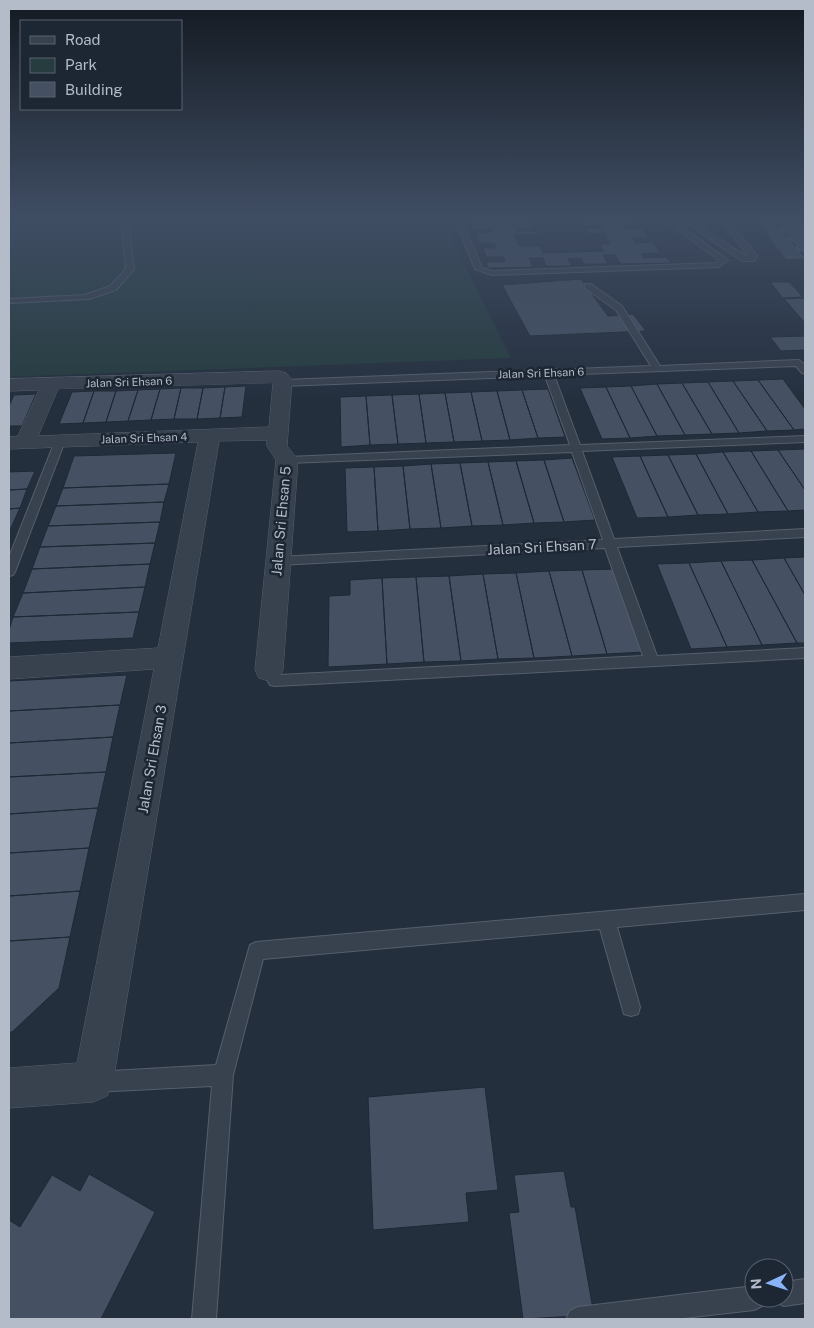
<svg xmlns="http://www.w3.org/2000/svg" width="814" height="1328" font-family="'Public Sans',sans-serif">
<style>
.green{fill:#263c3f}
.building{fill:#455162;stroke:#1f2835}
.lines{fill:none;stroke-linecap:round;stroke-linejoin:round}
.lane-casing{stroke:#565f6c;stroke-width:2}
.street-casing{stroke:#565f6c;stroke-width:1}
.lane{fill:#38414e;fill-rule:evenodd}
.street{fill:#38414e;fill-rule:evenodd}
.rail-casing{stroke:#5a6575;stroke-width:3}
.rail{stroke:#1d2633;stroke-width:2;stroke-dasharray:6;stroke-linecap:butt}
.labels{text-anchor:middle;stroke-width:5;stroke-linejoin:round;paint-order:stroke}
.far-street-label{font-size:11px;fill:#b4bcc9;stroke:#1d2633}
.street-label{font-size:14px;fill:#b4bcc9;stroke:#1d2633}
</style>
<rect width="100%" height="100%" fill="#242f3e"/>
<!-- green -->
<path class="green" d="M9 215H440L511 358 9 377Z"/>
<!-- building -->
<path class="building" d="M467 215H530L515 216H528L534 228 518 229 517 231H539L541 234 514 235 519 246H540L543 253 604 251 600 244H610L604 233 588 234 585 228H603L602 226H583L577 215H635L642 225H623L625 228H643L649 238H633L636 243 653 242 660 253 641 254 644 258 667 257 671 263 621 264 615 255H603L608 264H584L581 258 568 259 571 266H546L543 258H529L533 267 488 268 486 262H505L503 257H486L483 248H496L494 243H479L476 233 492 232 491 230 473 231 469 218 485 216 467 217Z
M752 215H796L805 225V259L786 260Z
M581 279 608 316 633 314 646 331 530 336 502 285Z
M770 282H789L803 297 783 298Z
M805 298V323L784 299Z
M805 336V350L781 351 770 337Z
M783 379 805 409V429L794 430 758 380Z
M758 380 794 430 767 431 733 381Z
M733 381 767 431 739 433 708 382Z
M708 382 739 433 712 434 682 383Z
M682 383 712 434 685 435 657 384Z
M657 384 685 435 657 436 631 386Z
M246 386 242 417 220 418 225 387Z
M631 386 657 436 630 438 606 387Z
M225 387 220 418 197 419 203 388Z
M606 387 630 438 602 439 580 388Z
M181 388H203L197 419H174Z
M181 388 174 419 151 420 160 389Z
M160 389 151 420 128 421 138 390Z
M548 389 565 437 538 438 522 390Z
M138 390 128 421 106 422 116 391Z
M522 390 538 438 510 440 497 391Z
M94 391 83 423 59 424 72 392Z
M94 391H116L106 422 83 423Z
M497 391 510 440 482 441 471 392Z
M471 392 482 441 454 442 445 393Z
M445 393 454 442 426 443 419 394Z
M36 394 22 426H9V406L14 395Z
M419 394 426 443 398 444 392 395Z
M392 395 398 444 370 445 366 396Z
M366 396 370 445 341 447 340 397Z
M805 449V490L778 450Z
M778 450 805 490V510L788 511 751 451Z
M751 451 788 511 758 512 723 452Z
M723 452 758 512 728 514 696 454Z
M176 453 169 484 63 488 74 456Z
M696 454 728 514 698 515 668 455Z
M668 455 698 515 668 517 640 456Z
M640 456 668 517 637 518 612 457Z
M572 458 595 520 564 522 544 460Z
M544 460 564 522 534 523 516 461Z
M516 461 534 523 503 525 488 462Z
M488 462 503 525 472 526 460 463Z
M460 463 472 526 441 528 431 464Z
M431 464 441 528 410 529 403 466Z
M403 466 410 529 378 531 374 467Z
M374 467 378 531 347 532 345 468Z
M35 471 27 489 9 490V472Z
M169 484 164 502 56 506 63 488Z
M27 489 20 508 9 509V490Z
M164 502 160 522 48 526 56 506Z
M20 508 11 528H9V509Z
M160 522 155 543 40 547 48 526Z
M155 543 150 564 32 569 40 547Z
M805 557V595L784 558Z
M784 558 805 595V643H797L752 560Z
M752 560 797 643 762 645 721 561Z
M721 561 762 645 727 647 689 563Z
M689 563 727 647 691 649 657 564Z
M150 564 145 587 23 593 32 569Z
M615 569 644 652 607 654 582 570Z
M582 570 607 654 572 656 549 571Z
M549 571 572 656 534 658 516 573Z
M516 573 534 658 498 659 483 574Z
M483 574 498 659 461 661 449 576Z
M449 576 461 661 424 662 416 577Z
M416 577 424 662 387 664 382 578Z
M382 578 387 664 328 667 329 596 350 595V580Z
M145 587 139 612 13 617 23 593Z
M139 612 133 638 9 643V630L13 617Z
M127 675 120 705 9 711V681Z
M120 705 113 737 9 743V711Z
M113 737 106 772 9 777V743Z
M106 772 98 808 9 814V777Z
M98 808 89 848 9 853V814Z
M89 848 80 891 9 896V853Z
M80 891 70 937 9 941V896Z
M70 937 59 988 12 1032H9V941Z
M485 1087 498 1190 466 1193 469 1222 373 1230 368 1097Z
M564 1171 571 1207H575L594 1315 523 1319 509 1213 519 1212 514 1175Z
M89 1174 155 1212 101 1319H9V1220L20 1227 52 1175 80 1191Z"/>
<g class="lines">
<defs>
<path id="lane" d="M121 215H127L134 269 116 290 89 299 9 303V299L85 295 110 286 126 269Z
M453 215H460L482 268 492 271 717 263 719 260 657 215H665L728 260 719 267 492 275 475 269Z
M675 215H683L741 253 749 257 717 215H724L757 256 754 261H742Z
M585 284H591L622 306 660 366 799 360 805 365V374L802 373 796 366 554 375 580 445 805 436V442L582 451 614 539 805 529V537L617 547 657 656 805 648V658L275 686 270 685 262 670 264 666 269 665 274 666 279 675 643 656 605 548 278 565 272 561 278 557 603 540 572 452 287 463 282 460 287 457 570 445 545 376 283 386 278 383 283 380 651 366 616 310 585 288Z
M60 438 65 441 15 572 13 575 9 576V557L55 441Z
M805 894V910L617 927 640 1007 638 1014 631 1016 624 1014 622 1007 600 929 263 959 233 1075 216 1319H192L212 1086 94 1092 87 1089 84 1082 87 1075 94 1072 216 1065 250 945 256 942Z
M805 1279V1303L784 1306 776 1302 774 1298H784V1282Z
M754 1286V1298H766L762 1306 754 1310 675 1319H566L570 1311 578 1307Z"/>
<path id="street" d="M279 371 286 373 292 380 287 446 298 460 283 670 279 678 269 681 259 678 255 670 276 460 267 446V440L219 441 113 1082 107 1096 93 1102 9 1108V1068L77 1063 154 669 9 679V657L158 648 198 442 9 449V437L18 436 39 390 9 391V379ZM273 383 269 427 38 436 58 389Z"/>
</defs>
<!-- lane casing -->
<use href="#lane" class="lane-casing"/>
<!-- street casing -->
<use href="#street" class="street-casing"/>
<!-- lane -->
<use href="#lane" class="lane"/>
<!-- street -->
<use href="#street" class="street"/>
<defs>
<path id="rail" d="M768 215 805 257"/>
</defs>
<!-- rail casing -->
<use href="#rail" class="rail-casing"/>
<!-- rail -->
<use href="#rail" class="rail"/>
</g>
<!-- sky -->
<linearGradient id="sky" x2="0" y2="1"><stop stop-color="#141a22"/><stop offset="0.54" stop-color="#3f4d63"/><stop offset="1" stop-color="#3f4d63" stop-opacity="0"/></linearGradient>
<rect width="814" height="401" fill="url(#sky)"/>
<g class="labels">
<!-- far-street labels -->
<g class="far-street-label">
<text transform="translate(541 373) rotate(-2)" y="4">Jalan Sri Ehsan 6</text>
<text transform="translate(129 382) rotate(-2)" y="4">Jalan Sri Ehsan 6</text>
<text transform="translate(144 438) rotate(-2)" y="4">Jalan Sri Ehsan 4</text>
</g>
<!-- street labels -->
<g class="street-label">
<text transform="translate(281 521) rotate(-85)" y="5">Jalan Sri Ehsan 5</text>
<text transform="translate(542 547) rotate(-3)" y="5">Jalan Sri Ehsan 7</text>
<text transform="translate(152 759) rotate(-80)" y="5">Jalan Sri Ehsan 3</text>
</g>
</g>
<!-- border -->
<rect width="814" height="1328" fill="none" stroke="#b4bcc9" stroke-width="20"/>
<!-- legend -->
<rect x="20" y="20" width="162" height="90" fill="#1d2633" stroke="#59626f"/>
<rect x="30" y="36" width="25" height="8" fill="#38414e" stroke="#59626f"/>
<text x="65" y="45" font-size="15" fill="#b4bcc9">Road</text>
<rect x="30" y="58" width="25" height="15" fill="#263c3f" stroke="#59626f"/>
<text x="65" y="70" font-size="15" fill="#b4bcc9">Park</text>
<rect x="30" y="82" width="25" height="15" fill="#455162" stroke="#59626f"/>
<text x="65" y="95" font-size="15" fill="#b4bcc9">Building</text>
<!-- north arrow -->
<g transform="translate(769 1283) rotate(266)"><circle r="24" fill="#1d2633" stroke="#59626f"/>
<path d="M0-4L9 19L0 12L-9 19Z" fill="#8ab4f8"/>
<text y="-8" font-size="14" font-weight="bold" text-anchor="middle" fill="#b4bcc9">N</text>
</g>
</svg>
